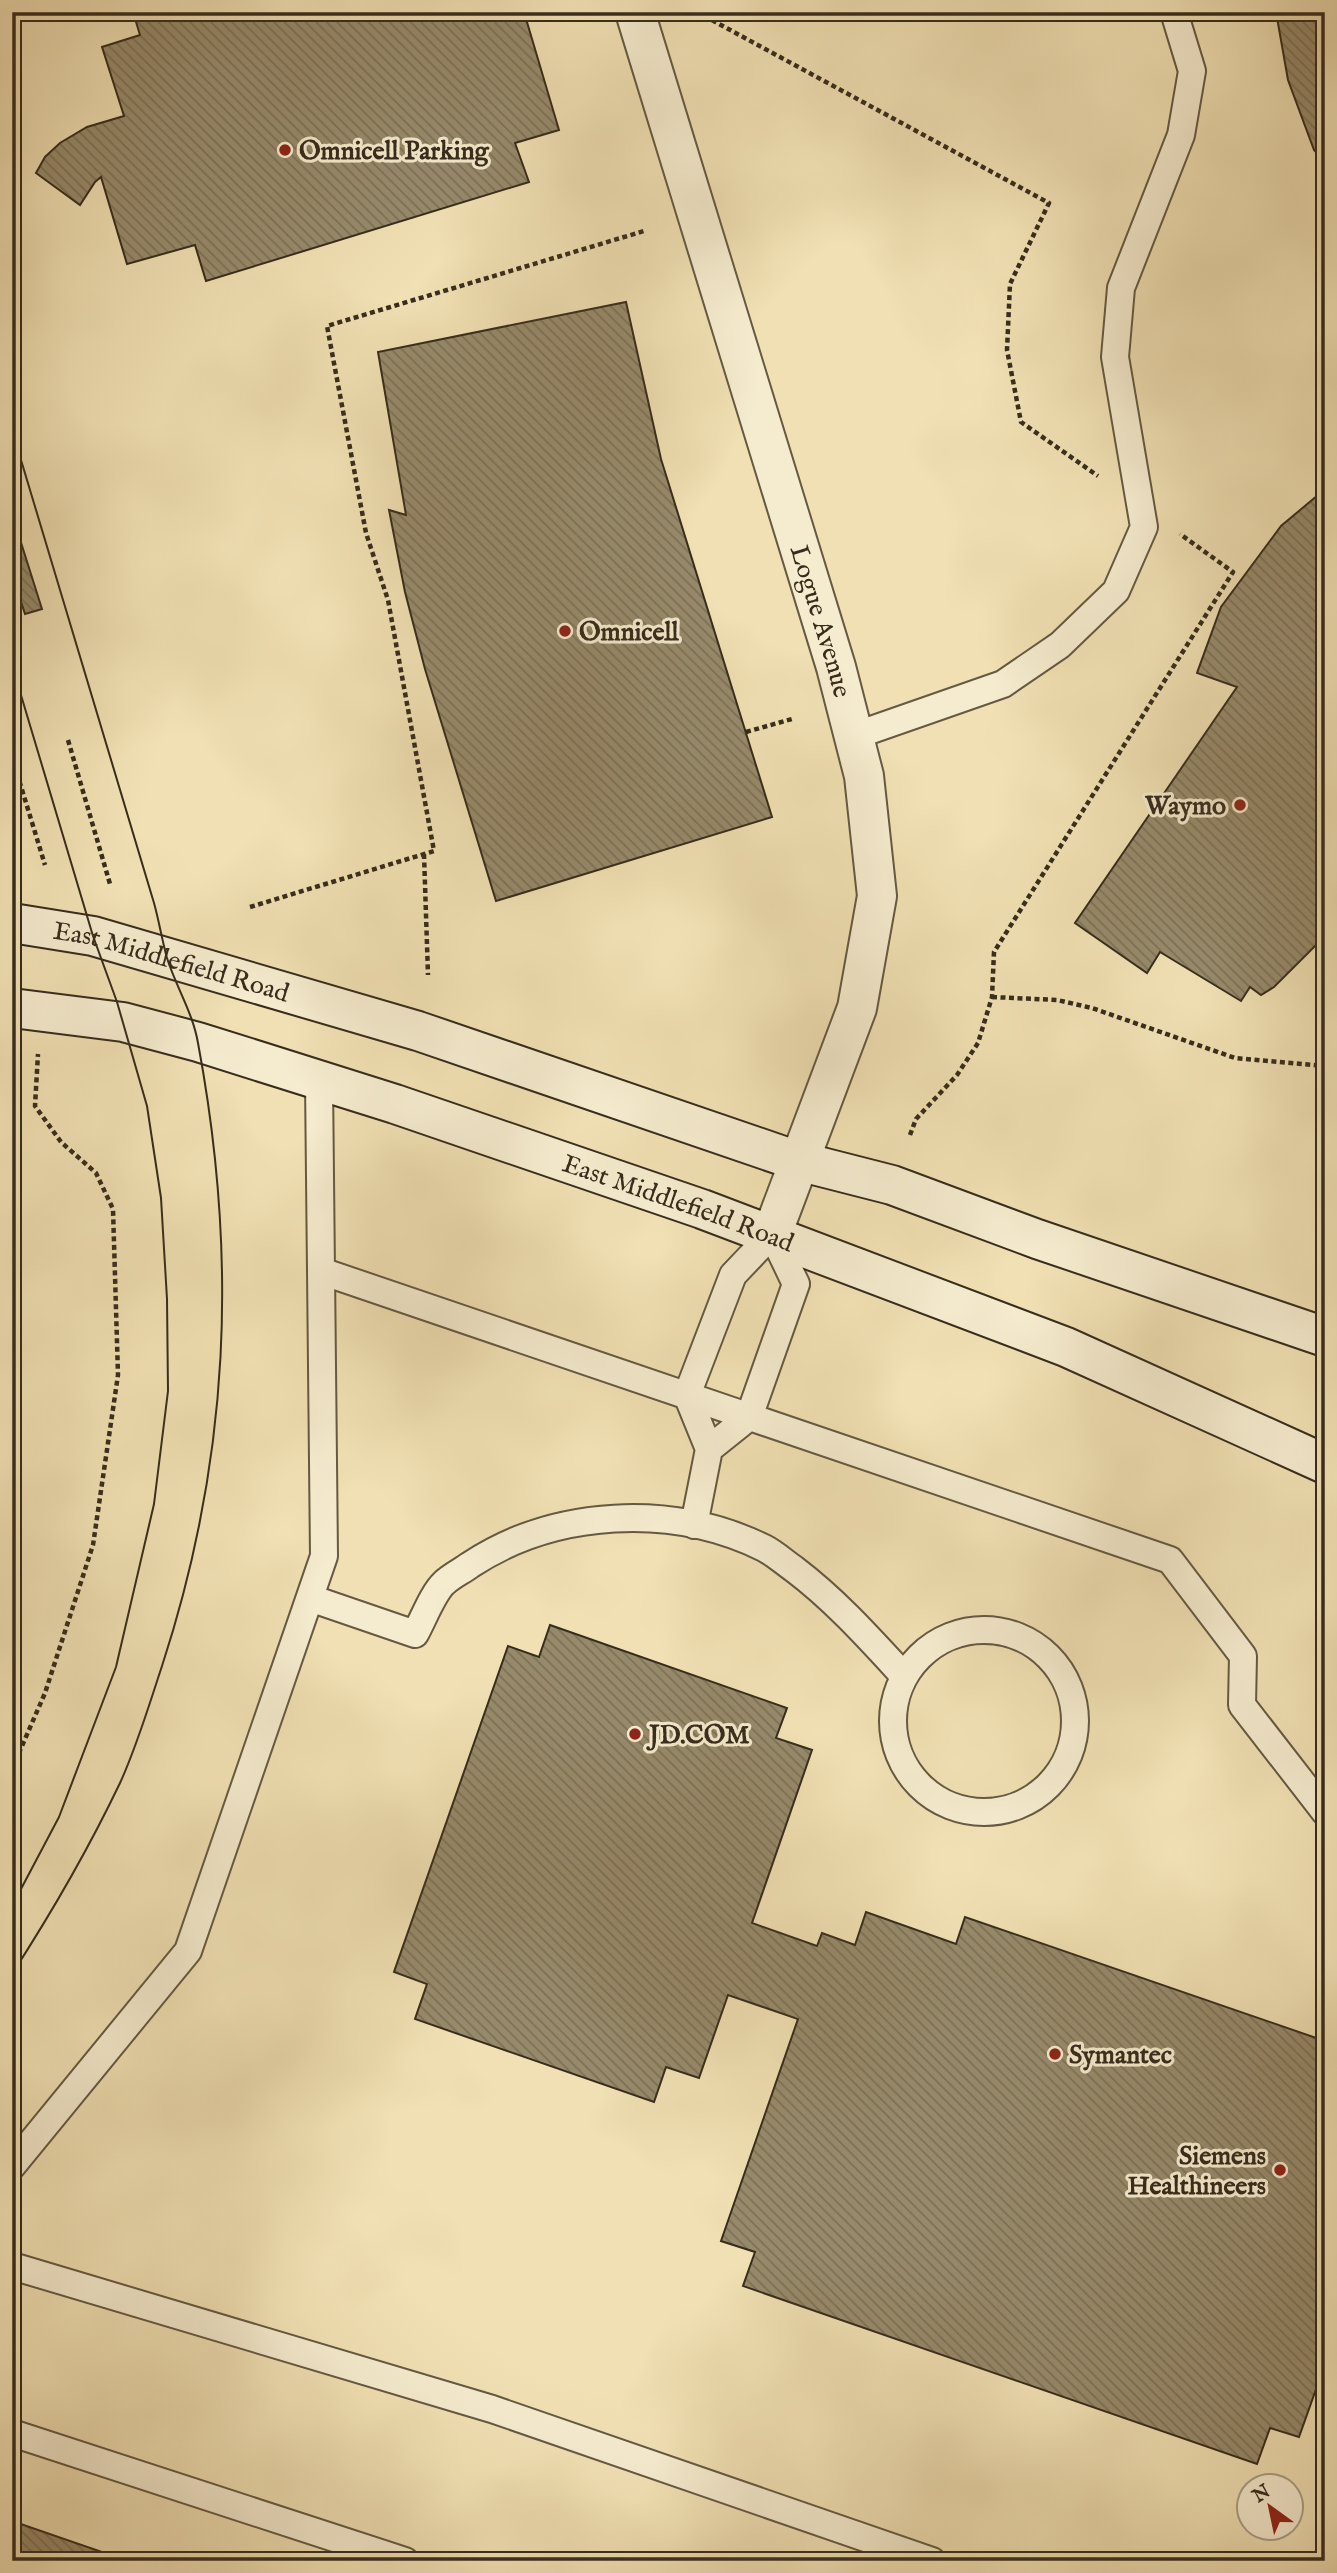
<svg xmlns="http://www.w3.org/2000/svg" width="1337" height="2573" font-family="'IM FELL English',serif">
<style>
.building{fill:url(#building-back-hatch);stroke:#372c1c;stroke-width:2}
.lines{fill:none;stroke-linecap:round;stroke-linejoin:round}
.service-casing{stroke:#655942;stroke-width:30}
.tertiary-casing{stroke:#655942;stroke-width:42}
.secondary-casing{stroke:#372c1c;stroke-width:42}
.path{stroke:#372c1c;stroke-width:4.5;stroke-dasharray:5 3.5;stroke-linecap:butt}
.service{stroke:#f5ebce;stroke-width:26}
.tertiary{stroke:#f5ebce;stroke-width:38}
.secondary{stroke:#f5ebce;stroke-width:38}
.tram{stroke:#372c1c;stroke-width:2}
.poi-dot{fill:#8f2418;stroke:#f5ebce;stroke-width:2.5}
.labels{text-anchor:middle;stroke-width:6;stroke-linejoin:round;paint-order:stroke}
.poi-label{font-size:26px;font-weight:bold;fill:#372c1c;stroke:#f5ebce;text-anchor:start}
.street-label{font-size:26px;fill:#372c1c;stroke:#f5ebce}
</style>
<defs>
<pattern id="building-back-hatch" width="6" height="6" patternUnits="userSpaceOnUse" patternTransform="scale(1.75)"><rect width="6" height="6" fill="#978a6b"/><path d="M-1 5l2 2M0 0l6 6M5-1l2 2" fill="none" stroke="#7c7157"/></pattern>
</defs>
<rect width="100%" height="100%" fill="#f0e0b3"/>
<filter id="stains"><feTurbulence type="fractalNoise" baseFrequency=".00286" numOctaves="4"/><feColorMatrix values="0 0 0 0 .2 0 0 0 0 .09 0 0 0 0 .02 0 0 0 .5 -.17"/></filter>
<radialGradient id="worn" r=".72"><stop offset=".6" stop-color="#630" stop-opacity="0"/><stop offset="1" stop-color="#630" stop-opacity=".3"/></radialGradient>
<!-- building -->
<path class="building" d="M133 12H524L559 130 515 143 529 182 206 281 195 245 127 264 101 177 95 182 80 205 36 173 45 157 60 143 87 127 124 116 102 47 140 35Z
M1276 12H1325V162L1314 150 1288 80Z
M626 302 661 459 772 817 496 901 425 669 405 592 389 510 406 515 378 352Z
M1318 495 1325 500V936L1274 987 1261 995 1250 987 1241 1001 1160 952 1147 973 1075 923 1237 687 1197 673 1221 607 1281 526Z
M12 514 42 609 25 614 12 574Z
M550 1625 787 1708 776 1738 812 1750 752 1923 817 1946 822 1933 855 1945 866 1912 956 1944 965 1917 1325 2041V2364L1299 2437 1270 2428 1257 2464 743 2286 755 2252 721 2241 798 2019 728 1995 699 2078 666 2067 654 2102 415 2019 427 1984 394 1972 508 1646 539 1657Z
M12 2521 128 2561H12Z"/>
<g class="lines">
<defs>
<path id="service" d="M854 736 1003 684 1060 645 1116 591 1144 527 1115 357 1121 288 1181 135 1192 71 1174 12
M321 1271 1170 1560 1243 1656 1242 1705 1325 1812
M694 1525 709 1449 687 1395 733 1275 772 1234 796 1284 749 1417 709 1449
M310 1598 415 1634C423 1620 433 1593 444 1583 451 1576 462 1571 470 1565 555 1509 672 1503 764 1548 774 1553 784 1562 794 1569 835 1600 869 1638 904 1676
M893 1721a91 91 0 1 1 182 0a91 91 0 1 1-182 0Z
M12 2166 188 1951 324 1556 319 1081
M12 2266 492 2409 932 2561
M12 2433 405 2561"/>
<g id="tertiary">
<path id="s1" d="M635 12 836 667 864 776 877 896 857 1008 772 1234"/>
</g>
<g id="secondary">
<path id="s2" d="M12 923 93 936 418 1031 798 1161 892 1185 1037 1239 1325 1337"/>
<path id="s3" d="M12 1008 123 1022 198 1042 395 1104 702 1209 1066 1347 1325 1464"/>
</g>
</defs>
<!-- service casing -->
<use href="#service" class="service-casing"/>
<!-- tertiary casing -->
<use href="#tertiary" class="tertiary-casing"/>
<!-- secondary casing -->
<use href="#secondary" class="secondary-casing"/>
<!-- path -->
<path class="path" d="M697 12 1049 203 1010 284 1007 350 1021 422 1098 476
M12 13 13 12
M746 732 792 719
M68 740 110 884
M12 757 45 865
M424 854 428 975
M250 907 434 851 388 600 366 533 327 326 644 231
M992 997 1057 1000 1092 1008 1235 1058 1325 1066
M910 1135 916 1119 957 1075 978 1043 992 997 994 952 1233 572 1180 534
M12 1769 45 1693 93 1545 118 1375 113 1209 96 1173 61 1142 35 1106 38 1054"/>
<!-- service -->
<use href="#service" class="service"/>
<!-- tertiary -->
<use href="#tertiary" class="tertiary"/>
<!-- secondary -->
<use href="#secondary" class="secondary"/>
<!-- tram -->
<path class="tram" d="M12 430 154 903C159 921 162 940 167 958 176 987 193 1013 198 1043 238 1257 230 1458 162 1666 149 1705 137 1746 120 1783 88 1850 52 1912 12 1974
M12 665 93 936 117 1002 147 1106 161 1198 167 1299 168 1391 154 1504 116 1667 59 1817 12 1906"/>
</g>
<!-- markers -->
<g class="poi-dot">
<circle cx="285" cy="150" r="7"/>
<circle cx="565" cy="631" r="7"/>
<circle cx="1240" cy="805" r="7"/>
<circle cx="635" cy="1734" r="7"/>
<circle cx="1055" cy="2054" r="7"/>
<circle cx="1280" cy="2170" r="7"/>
</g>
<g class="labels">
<!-- poi labels -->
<g class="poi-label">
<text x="299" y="159">Omnicell Parking</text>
<text x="579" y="640">Omnicell</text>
<text x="1226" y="814" text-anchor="end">Waymo</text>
<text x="649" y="1743">JD.COM</text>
<text x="1069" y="2063">Symantec</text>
<text x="1266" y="2164" text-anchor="end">Siemens<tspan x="1266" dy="30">Healthineers</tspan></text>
</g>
<!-- street labels -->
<g class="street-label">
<text dy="9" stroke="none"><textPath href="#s1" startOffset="637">Logue Avenue</textPath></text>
<text dy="9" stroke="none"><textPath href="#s2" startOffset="164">East Middlefield Road</textPath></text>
<text dy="9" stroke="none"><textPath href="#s3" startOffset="696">East Middlefield Road</textPath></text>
</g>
</g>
<!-- margin -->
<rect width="1337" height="2573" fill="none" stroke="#f0e0b3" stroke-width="42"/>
<rect x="14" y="14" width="1309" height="2545" fill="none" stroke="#372c1c" stroke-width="3.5"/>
<rect x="21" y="21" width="1295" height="2531" fill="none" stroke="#372c1c" stroke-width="2"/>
<!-- north arrow -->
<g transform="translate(1270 2507) rotate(327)"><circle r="33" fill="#f5ebce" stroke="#a99f87" stroke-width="2"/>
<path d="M0-5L12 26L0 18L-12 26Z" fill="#8f2418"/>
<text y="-10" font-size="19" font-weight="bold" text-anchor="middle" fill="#372c1c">N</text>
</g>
<rect width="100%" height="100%" filter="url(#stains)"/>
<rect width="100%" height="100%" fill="url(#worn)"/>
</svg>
